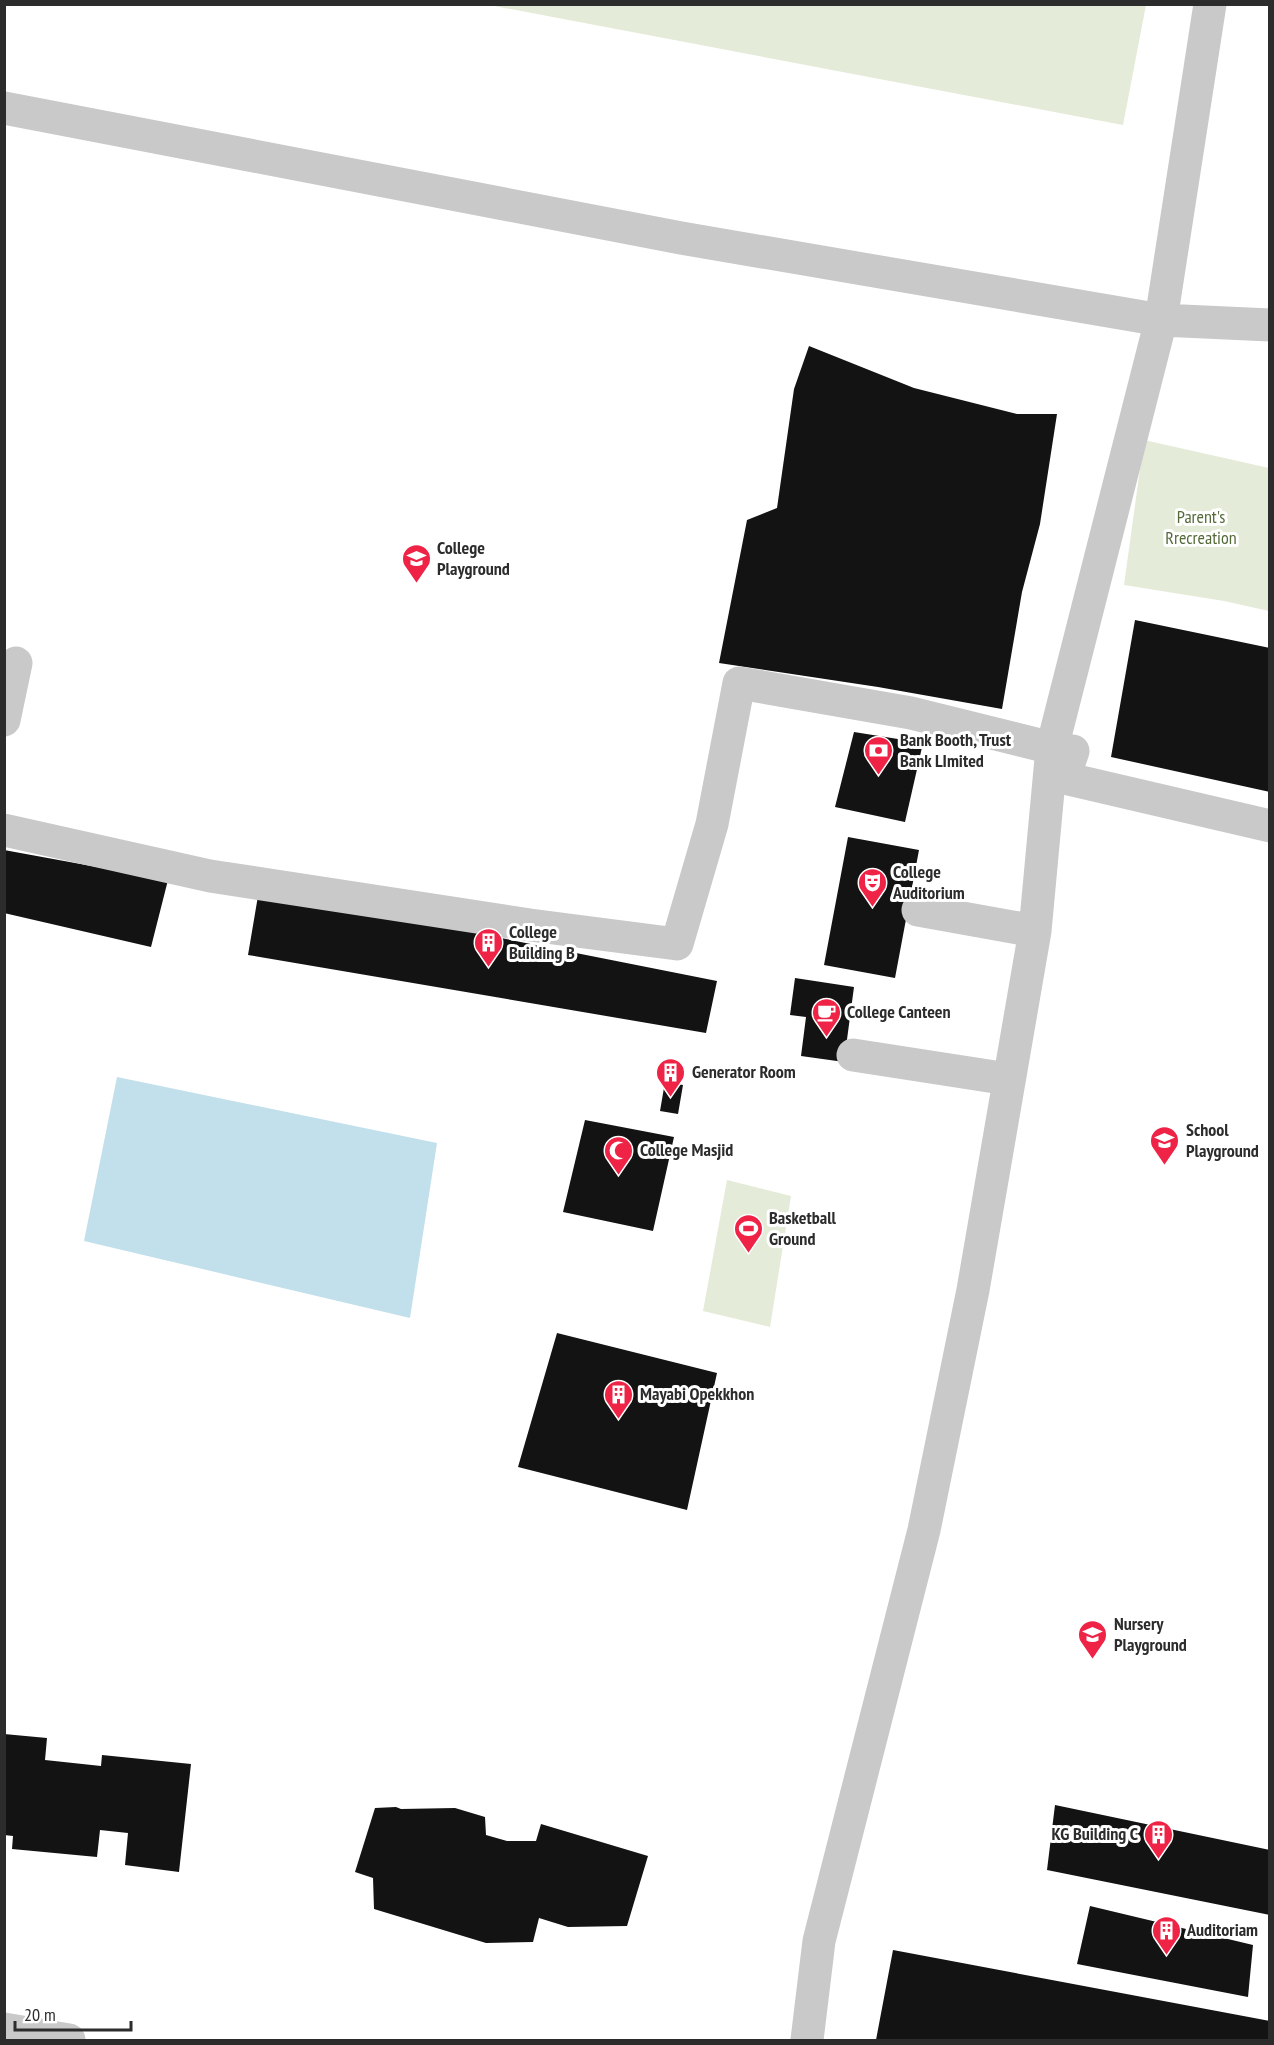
<svg xmlns="http://www.w3.org/2000/svg" width="1274" height="2045" font-family="'PT Sans Narrow',sans-serif">
<style>
.green{fill:#e4ebd8}
.water{fill:#c2e0ec}
.building{fill:#131313}
.lines{fill:none;stroke-linecap:round;stroke-linejoin:round}
.minor{stroke:#c9c9c9;stroke-width:33}
.labels{text-anchor:middle;stroke-width:6;stroke-linejoin:round;paint-order:stroke}
.park-label{font-size:18px;fill:#546938;stroke:#fff}
.poi-label{font-size:18px;font-weight:bold;fill:#2c2c2c;stroke:#fff;text-anchor:start}
</style>
<rect width="100%" height="100%" fill="#fff"/>
<!-- green -->
<path class="green" d="M489 5H1146L1123 125Z
M1144 440 1269 468V611L1224 601 1124 585Z
M727 1180 791 1196 770 1327 703 1311Z"/>
<!-- water -->
<path class="water" d="M117 1077 437 1143 410 1318 84 1241Z"/>
<!-- building -->
<path class="building" d="M809 346 914 388 1017 414H1057L1040 524 1022 592 1002 709 878 687 719 663 747 520 777 508 794 389Z
M1135 620 1270 648V792L1111 757Z
M854 732 923 743 905 822 835 807Z
M848 837 919 850 895 978 824 965Z
M4 850 168 880 151 947 4 913Z
M259 890 717 981 706 1033 248 955Z
M795 978 854 987 844 1062 801 1056 806 1017 790 1015Z
M665 1082 683 1085 678 1114 660 1111Z
M585 1120 674 1137 653 1231 563 1212Z
M557 1333 717 1373 687 1510 518 1467Z
M4 1734 47 1738 45 1760 101 1766 102 1755 191 1764 179 1872 125 1865 128 1833 100 1830 97 1857 12 1849 13 1836 4 1835Z
M1055 1805 1270 1850V1915L1047 1870Z
M396 1807 401 1809 455 1808 485 1817 486 1835 507 1841H536L541 1824 648 1856 627 1926 568 1927 539 1918 533 1942 486 1943 374 1909 373 1878 355 1872 375 1808Z
M1090 1906 1253 1945 1248 1997 1077 1964Z
M893 1950 1270 2021V2040H876Z"/>
<g class="lines">
<!-- minor -->
<path class="minor" d="M4 108 681 238 1161 320 1270 325
M4 720 16 663
M4 830 210 876 530 925 677 944 712 824 739 683 911 713 1052 748 1073 751 1064 778 1270 826
M918 910 1035 931
M853 1055 1008 1079
M4 2029 69 2040
M807 2040 819 1941 924 1530 973 1290 1035 931 1052 748 1161 320 1210 4"/>
</g>
<!-- icons -->
<defs>
<symbol id="school-pin" viewBox="-11 -11 22 30"><path d="M0 17L-7.5 6A9.5 9.5 0 1 1 7.5 6Z" fill="#ee2346" stroke="#fff"/><path d="M0-5L7-2L0 1L-7-2ZM-4 1L0 2.5L4 1V4Q0 6-4 4Z" fill="#fff"/></symbol>
<symbol id="bank-pin" viewBox="-11 -11 22 30"><path d="M0 17L-7.5 6A9.5 9.5 0 1 1 7.5 6Z" fill="#ee2346" stroke="#fff"/><path d="M-6-4H6V4H-6ZM0-2.3a2.3 2.3 0 1 0 0 4.6a2.3 2.3 0 1 0 0-4.6Z" fill="#fff"/></symbol>
<symbol id="theatre-pin" viewBox="-11 -11 22 30"><path d="M0 17L-7.5 6A9.5 9.5 0 1 1 7.5 6Z" fill="#ee2346" stroke="#fff"/><path d="M-5-5.5Q0-4 5-5.5V0Q5 5 0 6Q-5 5-5 0ZM-3.3-2.5H-1v1.5H-3.3ZM1-2.5H3.3v1.5H1ZM-2.8 1Q0 5.5 2.8 1Z" fill="#fff"/></symbol>
<symbol id="building-pin" viewBox="-11 -11 22 30"><path d="M0 17L-7.5 6A9.5 9.5 0 1 1 7.5 6Z" fill="#ee2346" stroke="#fff"/><path d="M-4-6H4V6H1V3H-1V6H-4ZM-2.5-4.3h1.7v1.8h-1.7ZM.8-4.3h1.7v1.8H.8ZM-2.5-1h1.7V.8h-1.7ZM.8-1h1.7V.8H.8Z" fill="#fff"/></symbol>
<symbol id="cafe-pin" viewBox="-11 -11 22 30"><path d="M0 17L-7.5 6A9.5 9.5 0 1 1 7.5 6Z" fill="#ee2346" stroke="#fff"/><path d="M-5.5-4.5H6V0H3Q3 3.5 0 3.5H-2.5Q-5.5 3.5-5.5 0ZM3-3.2v2h1.7v-2ZM-6 4.5H4V6H-6Z" fill="#fff"/></symbol>
<symbol id="mosque-pin" viewBox="-11 -11 22 30"><path d="M0 17L-7.5 6A9.5 9.5 0 1 1 7.5 6Z" fill="#ee2346" stroke="#fff"/><path d="M3.5-4.9A6 6 0 1 0 3.5 4.9A5 5 0 1 1 3.5-4.9Z" fill="#fff"/></symbol>
<symbol id="stadium-pin" viewBox="-11 -11 22 30"><path d="M0 17L-7.5 6A9.5 9.5 0 1 1 7.5 6Z" fill="#ee2346" stroke="#fff"/><path d="M0-5a6.5 5 0 1 0 0 10a6.5 5 0 1 0 0-10ZM-3.5-1.8h7v3.6h-7Z" fill="#fff"/></symbol>
</defs>
<g fill-rule="evenodd">
<use href="#school-pin" x="400" y="542" width="33" height="45"/>
<use href="#bank-pin" x="862" y="734" width="33" height="45"/>
<use href="#theatre-pin" x="856" y="866" width="33" height="45"/>
<use href="#building-pin" x="472" y="926" width="33" height="45"/>
<use href="#cafe-pin" x="810" y="996" width="33" height="45"/>
<use href="#building-pin" x="654" y="1056" width="33" height="45"/>
<use href="#school-pin" x="1148" y="1124" width="33" height="45"/>
<use href="#mosque-pin" x="602" y="1134" width="33" height="45"/>
<use href="#stadium-pin" x="732" y="1212" width="33" height="45"/>
<use href="#building-pin" x="602" y="1378" width="33" height="45"/>
<use href="#school-pin" x="1076" y="1618" width="33" height="45"/>
<use href="#building-pin" x="1142" y="1818" width="33" height="45"/>
<use href="#building-pin" x="1150" y="1914" width="33" height="45"/>
</g>
<g class="labels">
<!-- park labels -->
<g class="park-label">
<text x="1201" y="523">Parent's<tspan x="1201" dy="21">Rrecreation</tspan></text>
</g>
<!-- poi labels -->
<g class="poi-label">
<text x="437" y="554">College<tspan x="437" dy="21">Playground</tspan></text>
<text x="900" y="746">Bank Booth, Trust<tspan x="900" dy="21">Bank LImited</tspan></text>
<text x="893" y="878">College<tspan x="893" dy="21">Auditorium</tspan></text>
<text x="509" y="938">College<tspan x="509" dy="21">Building B</tspan></text>
<text x="847" y="1018">College Canteen</text>
<text x="692" y="1078">Generator Room</text>
<text x="1186" y="1136">School<tspan x="1186" dy="21">Playground</tspan></text>
<text x="640" y="1156">College Masjid</text>
<text x="769" y="1224">Basketball<tspan x="769" dy="21">Ground</tspan></text>
<text x="640" y="1400">Mayabi Opekkhon</text>
<text x="1114" y="1630">Nursery<tspan x="1114" dy="21">Playground</tspan></text>
<text x="1138" y="1840" text-anchor="end">KG Building C</text>
<text x="1187" y="1936">Auditoriam</text>
</g>
</g>
<!-- border -->
<rect width="1274" height="2045" fill="none" stroke="#2c2c2c" stroke-width="12"/>
<!-- scale -->
<path d="M15 2021v9h116v-9" fill="none" stroke="#2c2c2c" stroke-width="3"/>
<text x="24" y="2021" font-size="18" fill="#2c2c2c" stroke="#ffffff" stroke-width="4.5" paint-order="stroke">20 m</text>
</svg>
